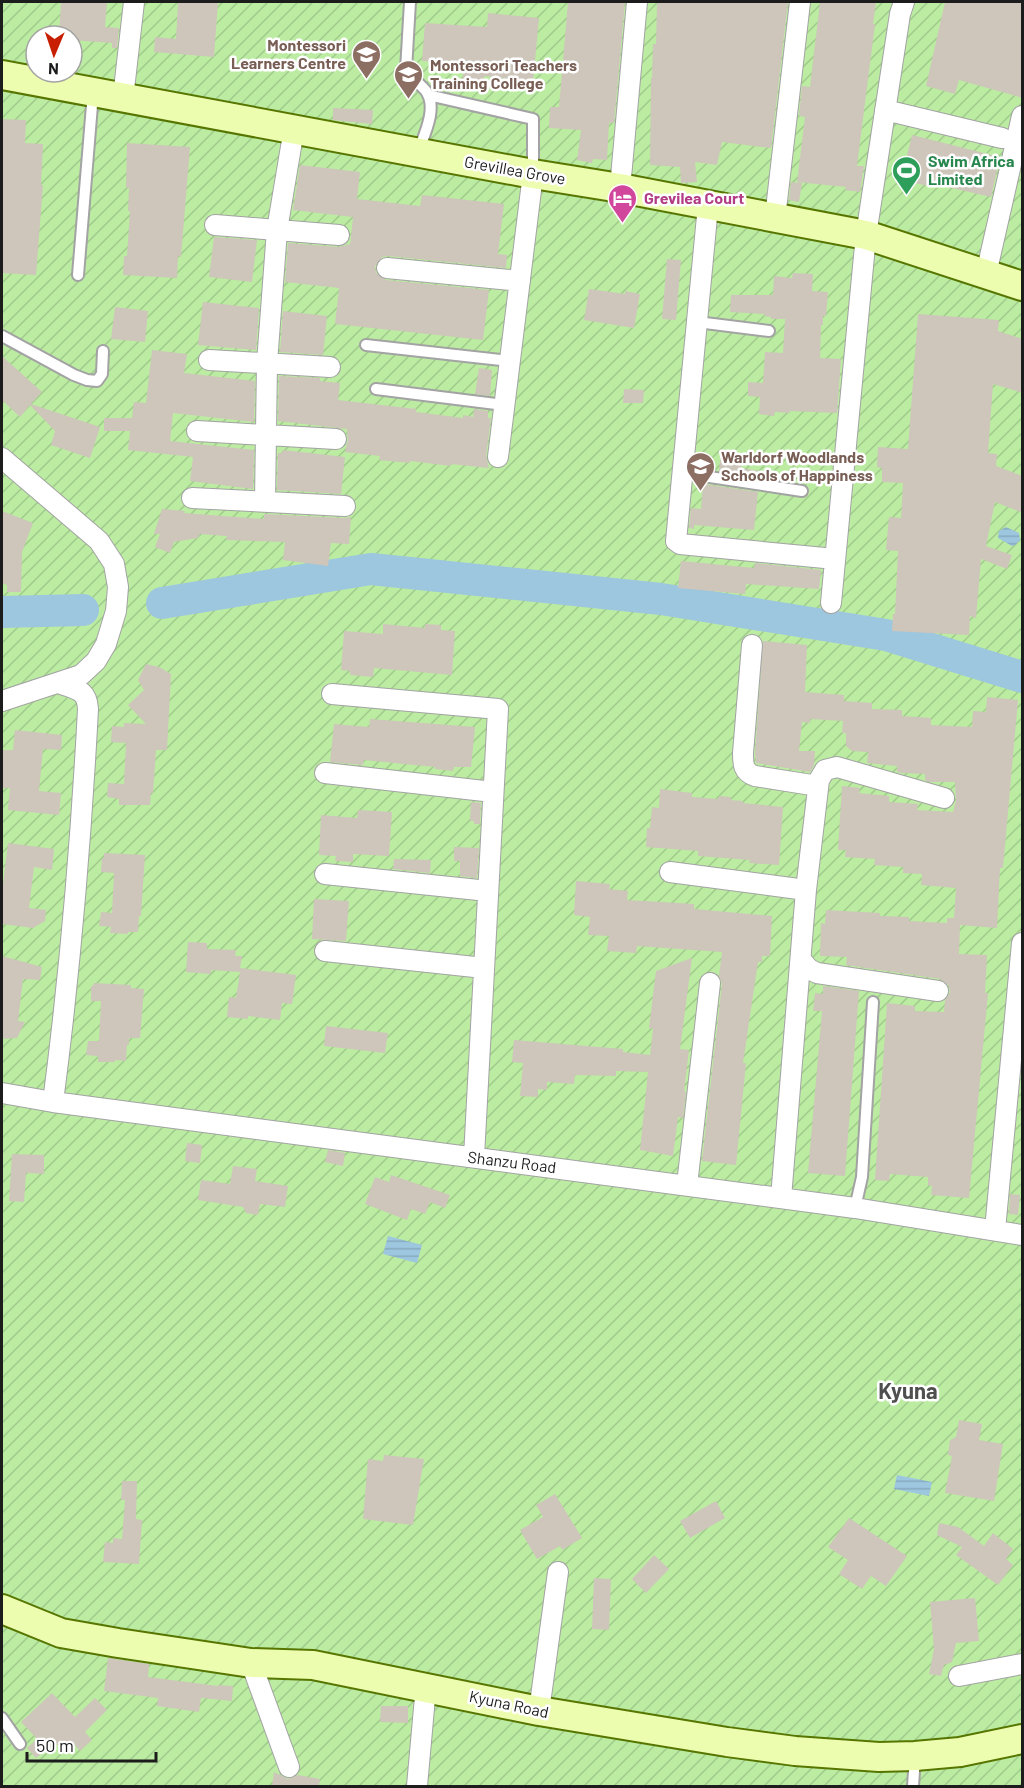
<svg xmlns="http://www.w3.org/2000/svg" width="1024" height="1788" font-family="Barlow,sans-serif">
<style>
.garden{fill:url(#garden-furrows);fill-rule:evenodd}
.water{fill:url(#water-rules)}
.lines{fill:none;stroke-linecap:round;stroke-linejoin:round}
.river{stroke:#9dc6df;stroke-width:32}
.building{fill:#cec6ba}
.lane-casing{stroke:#a3a3a3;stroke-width:14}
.street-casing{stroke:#a3a3a3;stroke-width:22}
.secondary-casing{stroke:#577600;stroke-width:32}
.lane{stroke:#fff;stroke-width:10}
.street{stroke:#fff;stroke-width:20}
.secondary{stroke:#edfdaf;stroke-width:28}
.labels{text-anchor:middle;stroke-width:5;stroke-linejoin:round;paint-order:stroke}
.education-label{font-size:16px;font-weight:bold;fill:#785e54;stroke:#fff;text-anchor:start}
.leisure-label{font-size:16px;font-weight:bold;fill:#27864d;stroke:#fff;text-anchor:start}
.street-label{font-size:16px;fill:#1c1c1c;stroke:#fff}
.hotel-label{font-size:16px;font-weight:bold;fill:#b23c85;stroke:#fff;text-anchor:start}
.district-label{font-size:22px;font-weight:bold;fill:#4f4f4f;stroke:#fff}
</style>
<defs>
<pattern id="garden-furrows" width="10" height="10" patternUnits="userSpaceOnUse" patternTransform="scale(1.5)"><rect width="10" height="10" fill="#bbeca2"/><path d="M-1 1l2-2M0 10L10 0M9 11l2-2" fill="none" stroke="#a0ca8b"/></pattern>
<pattern id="water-rules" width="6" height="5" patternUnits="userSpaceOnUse" patternTransform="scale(1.5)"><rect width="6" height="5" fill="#9dc6df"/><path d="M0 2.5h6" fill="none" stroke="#87aabf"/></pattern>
</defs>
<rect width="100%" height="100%" fill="#eeece0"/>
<!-- garden -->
<path class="garden" d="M2 2H1022V1786H2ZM36 36H72V72H36Z"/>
<!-- water -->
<path class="water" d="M1006 527 1019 533 1020 540 1015 545 1012 546 998 538 999 531Z
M388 1236 422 1245 417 1263 383 1254Z
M897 1475 932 1482 929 1496 894 1489Z"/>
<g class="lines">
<!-- river -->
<path class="river" d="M162 603 371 569 661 599 886 635 1022 677
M2 612 83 610"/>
</g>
<!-- building -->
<path class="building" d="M61 2H107L105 27 119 28 117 48H112V43L72 40V36H59Z
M178 2H218L214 57 154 52 155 37 176 39Z
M568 2H625L614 123H609L607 160 593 159 592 163 577 160 581 130 549 128 550 107H559Z
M657 2H788L771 148 722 142 717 165 695 162 697 182 681 183 680 167 650 165 651 78H652L653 44H656Z
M820 2H876L873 24H875L857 166H864L860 192 845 190 846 187 797 182 805 117 799 116 802 86 810 87Z
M945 2H1023V98L959 80 955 94 926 86Z
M488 13 539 18 533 82 484 76 483 87 462 86 464 64 422 61 425 23 487 27Z
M333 108 373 110 372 124 333 120Z
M2 119 26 120 25 143 43 144 41 185H43L36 275 2 273Z
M912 135 1000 157 991 197 934 184 933 187 901 180Z
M127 143 190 147 181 257 178 256 177 278 123 275 124 256H127L130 211H128L129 188H126Z
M300 165 360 172 357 199 420 206 422 195 504 204 498 254 507 255 506 268 388 256 382 257 375 266 376 273 386 280 489 290 483 340 335 324 339 288 285 282 288 243 339 247 350 244 351 237 353 217 293 210Z
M791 182 802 183 799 202 789 200Z
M214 237 257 240 252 282 209 277Z
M667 259 681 260 676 320 662 319Z
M793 273 813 274 812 291 828 292 826 316H823V325H821L820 358 841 359 837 413 790 411V413L775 412 774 416 759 414 760 397 748 396V382L763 383 765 352 783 353 785 319H771V317L764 316 765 314 730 312 731 295H773L774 276 792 278Z
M589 289 625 294V291L640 294 634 328 584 320Z
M203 302 259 308 256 350 198 345Z
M115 307 148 311 145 342 111 339Z
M283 311 327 316 323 355 280 352Z
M918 314 999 320 998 331 1023 339V393L993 384 988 453 997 454 996 466 1023 476V513L995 502 986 546 1012 555 1007 569 981 559 976 618 970 616 969 635 892 631 893 614H895L898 551 886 550 889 517 901 518 903 483 882 482V468L877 467 878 447 908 449Z
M152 350 187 354 184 373 255 381 254 422 173 413 170 441 254 450 253 489 190 481 193 457 128 450 130 431H104V418H132L134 402 146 403Z
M2 356 42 392 31 404 100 427 90 458 51 445 55 431 30 405 20 417 2 400Z
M479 368 492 370 490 396 475 394Z
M279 376 320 378V381L340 383 338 400 416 409V412L463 418V415L473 417 474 409 488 411V418H491L486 456 489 468 451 464V466L410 461V463L379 460 380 456 345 452 348 440 347 429 278 421Z
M624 389 644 390 643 403H623Z
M283 450 345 457 341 494 277 490 278 453H282Z
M721 454 742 456 741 468 760 471V477L719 471Z
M703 484 758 492 754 530 694 525V529L689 528 691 508 701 509Z
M162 509 185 511 184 513 264 519V514L344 518 351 517 349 544 331 543 328 566 283 560 285 542 226 540 227 536 200 534 198 538 174 542 170 553 155 547 160 534H154Z
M2 511 33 523 22 552 21 592H7V585L2 583Z
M681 561 754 568 755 563 821 570 819 589 746 584 745 594 678 588Z
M383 624 425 628V624L441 625V630L455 631 452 675 374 668 373 677 350 675V671L341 670 344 631 383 634Z
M763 641 807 645 805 692 844 695V701L872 703V709L902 710V716L931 718V725L972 727 973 711 986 712 987 697 1018 700 1003 868H1000L997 928 960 925 959 954 987 955 985 993H988L969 1198 931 1195 932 1186 928 1185V1177L890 1174 889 1181 875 1180 887 1003 915 1006V1011L944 1012 945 1000 950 993 949 986 940 979 846 965 847 957 820 956 821 923 825 924 826 910 880 913V916L909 917V921L947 923V918H954L956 888 921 885 922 874 903 873V867L874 865 875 859 845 857 846 850H838L842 786 860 788 859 793 889 796V802L918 804 917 810 953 812 956 801 955 782H930L925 780V774L902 773 897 772V766L867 763 868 752 852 751 846 746V733H842L843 721 810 719V723L802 722 799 751H815L814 765 810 772 756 763 755 753Z
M146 664 159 667 171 674 167 750H156L153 793H151L150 805H119V799L107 797 108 783 124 784 126 743 111 742 112 726 124 727V723L146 724 128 705 144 690 138 680Z
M370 719 475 727 471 767H454L453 771 435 769V767L364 760 363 765 330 762 334 724 369 727Z
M15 730 62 735 61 750 43 749 39 791 61 793 59 815 8 810 10 788H2V750H13Z
M660 789 692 793V797L718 799 719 796 731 797V800L743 801V803L783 807 779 865 749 863 750 860 698 856V851L646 847 647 828H650L652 807 659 808Z
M471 802 481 803 480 824H474V821H470Z
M358 810 392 812 389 856 353 854V862L335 861 336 856 319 855 321 815 357 818Z
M8 843 54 849 52 870 34 867 29 908 46 910 45 921 33 928 2 924V893Z
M454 847 479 848 477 878 460 876V861H454Z
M104 853 145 855 141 916H139L138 932H128V934L110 933 111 927 99 926 101 912 112 913 114 873 101 872 102 858H104Z
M394 859 431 860 430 873 393 869Z
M576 881 610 884 609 889 628 891 627 900 694 904V909L772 916 770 956H762V962H758L743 1063H746L736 1165 702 1161 722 984 719 976 722 952 637 946 636 953 607 951 609 936 588 935 590 917 574 915Z
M314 899 349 901 346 941 312 939Z
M188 942 207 943V949L236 950 235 956H242L240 968 296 975 292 1004 282 1003 280 1020 248 1016V1019L227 1017 229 997 236 998 240 972 211 970V974L186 972Z
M2 956 42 967 40 980 23 979 18 1021 25 1022 17 1038 2 1039Z
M692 958 680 1049 689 1050 684 1091 686 1092 683 1118 678 1117 673 1156 640 1150 648 1072 616 1071V1076L575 1075 574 1084 547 1082V1090L538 1089V1097L520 1096 523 1063 512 1062 514 1040 623 1049V1052L650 1055 653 1029 649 1028 656 971Z
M94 983 131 985V988L144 989 140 1038H129V1045H127L126 1061 115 1060V1062H98V1056L86 1055 88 1041H99L101 1001H91V986H93Z
M823 986 859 991 845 1176 808 1173 822 1011H813L815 993 823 994Z
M326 1026 388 1033 385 1053 324 1046Z
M187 1143 202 1145 200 1163 185 1161Z
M328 1150 345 1153 343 1166 325 1162Z
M12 1154 44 1155V1174L26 1173 24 1202 9 1201Z
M233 1166 257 1169 255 1181 288 1186 285 1207 260 1204 258 1215 246 1213 243 1207 198 1200 201 1180 230 1184Z
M391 1175 450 1195 445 1208 430 1202 425 1214 411 1209 407 1220 365 1204 375 1177 389 1182Z
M1010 1194 1020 1195 1018 1215 1009 1214Z
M959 1420 982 1424 979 1440 1003 1444 994 1501 945 1493 952 1456 948 1455 950 1440 956 1437Z
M384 1455 424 1459 413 1525 363 1519 368 1459 383 1461Z
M122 1481H137L136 1519 142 1520 139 1564 103 1562 105 1542 113 1543V1538L122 1539 125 1500H121Z
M555 1494 582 1538 562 1550 560 1546 537 1559 520 1530 543 1517 536 1505Z
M716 1501 725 1518 690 1538 680 1521Z
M849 1518 907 1556 886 1586 871 1576 862 1589 839 1574 848 1560 828 1547Z
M939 1523 958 1527 984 1546 993 1533 1013 1549 1006 1559 1013 1565 998 1585 956 1555 962 1547 937 1535Z
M654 1555 669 1569 646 1593 632 1579Z
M594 1578 611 1579 609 1630 592 1629Z
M975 1598 979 1641 956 1643 952 1662 944 1665 941 1676 929 1674 934 1649 930 1602Z
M108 1658 149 1664 148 1677 218 1686V1685L233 1686 232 1701 201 1698 199 1712 157 1706 158 1698 104 1691Z
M52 1693 75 1717 95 1698 107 1710 85 1732 92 1740 80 1751 73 1743 64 1751 55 1743 36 1758 27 1748 37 1739 21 1722Z
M381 1706H408V1723L380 1722Z
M274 1772 288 1779 298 1775 320 1779 319 1786H272Z"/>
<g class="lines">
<defs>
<path id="lane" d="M410 2 406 70C412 78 420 84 426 91 438 108 424 135 418 152
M428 95 533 119V173
M78 275 93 93
M697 322 769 331
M2 336 74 375 87 380 97 381 102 374 103 351
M366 345 510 361
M376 389 504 405
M683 473 802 491
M855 1208 862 1177 873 1002
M2 1718 20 1744
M913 1786 915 1757"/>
<path id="street" d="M123 98 134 2
M885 110 1002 138
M620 188 637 2
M708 206 676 541 680 544 835 559
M775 218 800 2
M215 225 339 235
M387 268 520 281
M986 274 1022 116
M209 360 330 367
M197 431 336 439
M498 457 533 174
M2 458 99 541 114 564 118 587 116 611 106 644 96 661 81 675 2 701
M192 498 345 506
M265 501 267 363 277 230 294 129
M831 603 866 235 900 14 904 2
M752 645 743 753C743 764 743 772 755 776L818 786
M332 694 498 709 474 1157
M325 773 493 792
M670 872 806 890
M325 874 488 891
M325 951 484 968
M801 960 809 969 817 973 938 991
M2 1093 53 1102 855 1208 1022 1235
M53 1102C70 972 81 841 88 709 87 689 76 690 59 683
M687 1185 710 983
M781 1198 806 890 819 780 825 770 837 767 944 798
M995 1230 1022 943
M251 1663 289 1767
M959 1676 1022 1664
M539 1711 558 1572
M417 1786 426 1686"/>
<path id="secondary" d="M2 75 533 174 620 188 866 235 1022 286
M2 1609 61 1633 118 1643 251 1663 313 1665 539 1711 727 1742 795 1751 879 1757 915 1756 960 1752 1022 1739"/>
</defs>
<!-- lane casing -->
<use href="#lane" class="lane-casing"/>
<!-- street casing -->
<use href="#street" class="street-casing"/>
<!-- secondary casing -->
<use href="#secondary" class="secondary-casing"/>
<!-- lane -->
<use href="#lane" class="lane"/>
<!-- street -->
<use href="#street" class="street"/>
<!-- secondary -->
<use href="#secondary" class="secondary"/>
</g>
<!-- icons -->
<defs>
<symbol id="school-pin" viewBox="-11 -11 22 30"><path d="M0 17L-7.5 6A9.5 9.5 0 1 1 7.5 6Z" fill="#8d6e63" stroke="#fff"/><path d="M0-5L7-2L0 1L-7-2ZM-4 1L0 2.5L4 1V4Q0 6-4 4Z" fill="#fff"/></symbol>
<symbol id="university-pin" viewBox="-11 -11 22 30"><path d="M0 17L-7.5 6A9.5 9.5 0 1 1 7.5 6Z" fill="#8d6e63" stroke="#fff"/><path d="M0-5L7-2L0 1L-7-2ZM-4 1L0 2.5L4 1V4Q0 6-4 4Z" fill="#fff"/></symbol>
<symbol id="stadium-pin" viewBox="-11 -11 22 30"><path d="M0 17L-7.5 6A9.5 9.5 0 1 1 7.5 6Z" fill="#2e9e5b" stroke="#fff"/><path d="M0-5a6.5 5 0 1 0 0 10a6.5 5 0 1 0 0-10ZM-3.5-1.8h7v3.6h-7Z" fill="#fff"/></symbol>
<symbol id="hotel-pin" viewBox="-11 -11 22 30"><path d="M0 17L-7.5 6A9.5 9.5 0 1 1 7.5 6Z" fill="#d1479c" stroke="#fff"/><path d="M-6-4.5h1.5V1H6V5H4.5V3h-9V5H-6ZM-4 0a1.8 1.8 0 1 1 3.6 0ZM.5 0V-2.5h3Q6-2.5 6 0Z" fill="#fff"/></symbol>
</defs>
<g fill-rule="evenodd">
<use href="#school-pin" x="350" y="38" width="33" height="45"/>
<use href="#university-pin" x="392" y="58" width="33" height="45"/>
<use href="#stadium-pin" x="890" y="154" width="33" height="45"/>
<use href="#hotel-pin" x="606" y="182" width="33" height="45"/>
<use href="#school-pin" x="684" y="450" width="33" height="45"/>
</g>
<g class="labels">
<!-- education labels -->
<g class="education-label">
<text x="346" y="51" text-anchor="end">Montessori<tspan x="346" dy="18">Learners Centre</tspan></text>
<text x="430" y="71">Montessori Teachers<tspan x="430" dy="18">Training College</tspan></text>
<text x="721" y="463">Warldorf Woodlands<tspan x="721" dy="18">Schools of Happiness</tspan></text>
</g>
<!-- leisure labels -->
<g class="leisure-label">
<text x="928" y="167">Swim Africa<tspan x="928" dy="18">Limited</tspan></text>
</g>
<!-- street labels -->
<g class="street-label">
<text transform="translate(515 170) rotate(10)" y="6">Grevillea Grove</text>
<text transform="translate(512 1162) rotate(7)" y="6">Shanzu Road</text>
<text transform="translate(509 1704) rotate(12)" y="6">Kyuna Road</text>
</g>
<!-- hotel labels -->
<g class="hotel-label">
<text x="644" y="204">Grevilea Court</text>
</g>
<!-- district labels -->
<g class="district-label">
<text x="908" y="1399">Kyuna</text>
</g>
</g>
<!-- border -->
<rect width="1024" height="1788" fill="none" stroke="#1c1c1c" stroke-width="6"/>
<!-- north arrow -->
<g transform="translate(54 54) rotate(182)"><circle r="28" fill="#ffffff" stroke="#a4a4a4" stroke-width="1.5"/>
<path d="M0-4.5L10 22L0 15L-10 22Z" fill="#c81f00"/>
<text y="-9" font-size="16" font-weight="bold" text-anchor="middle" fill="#1c1c1c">N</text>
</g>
<!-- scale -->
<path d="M27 1752v9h129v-9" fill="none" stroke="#1c1c1c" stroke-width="3"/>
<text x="36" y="1752" font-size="18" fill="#1c1c1c" stroke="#ffffff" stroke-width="4.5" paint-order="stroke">50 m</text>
</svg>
